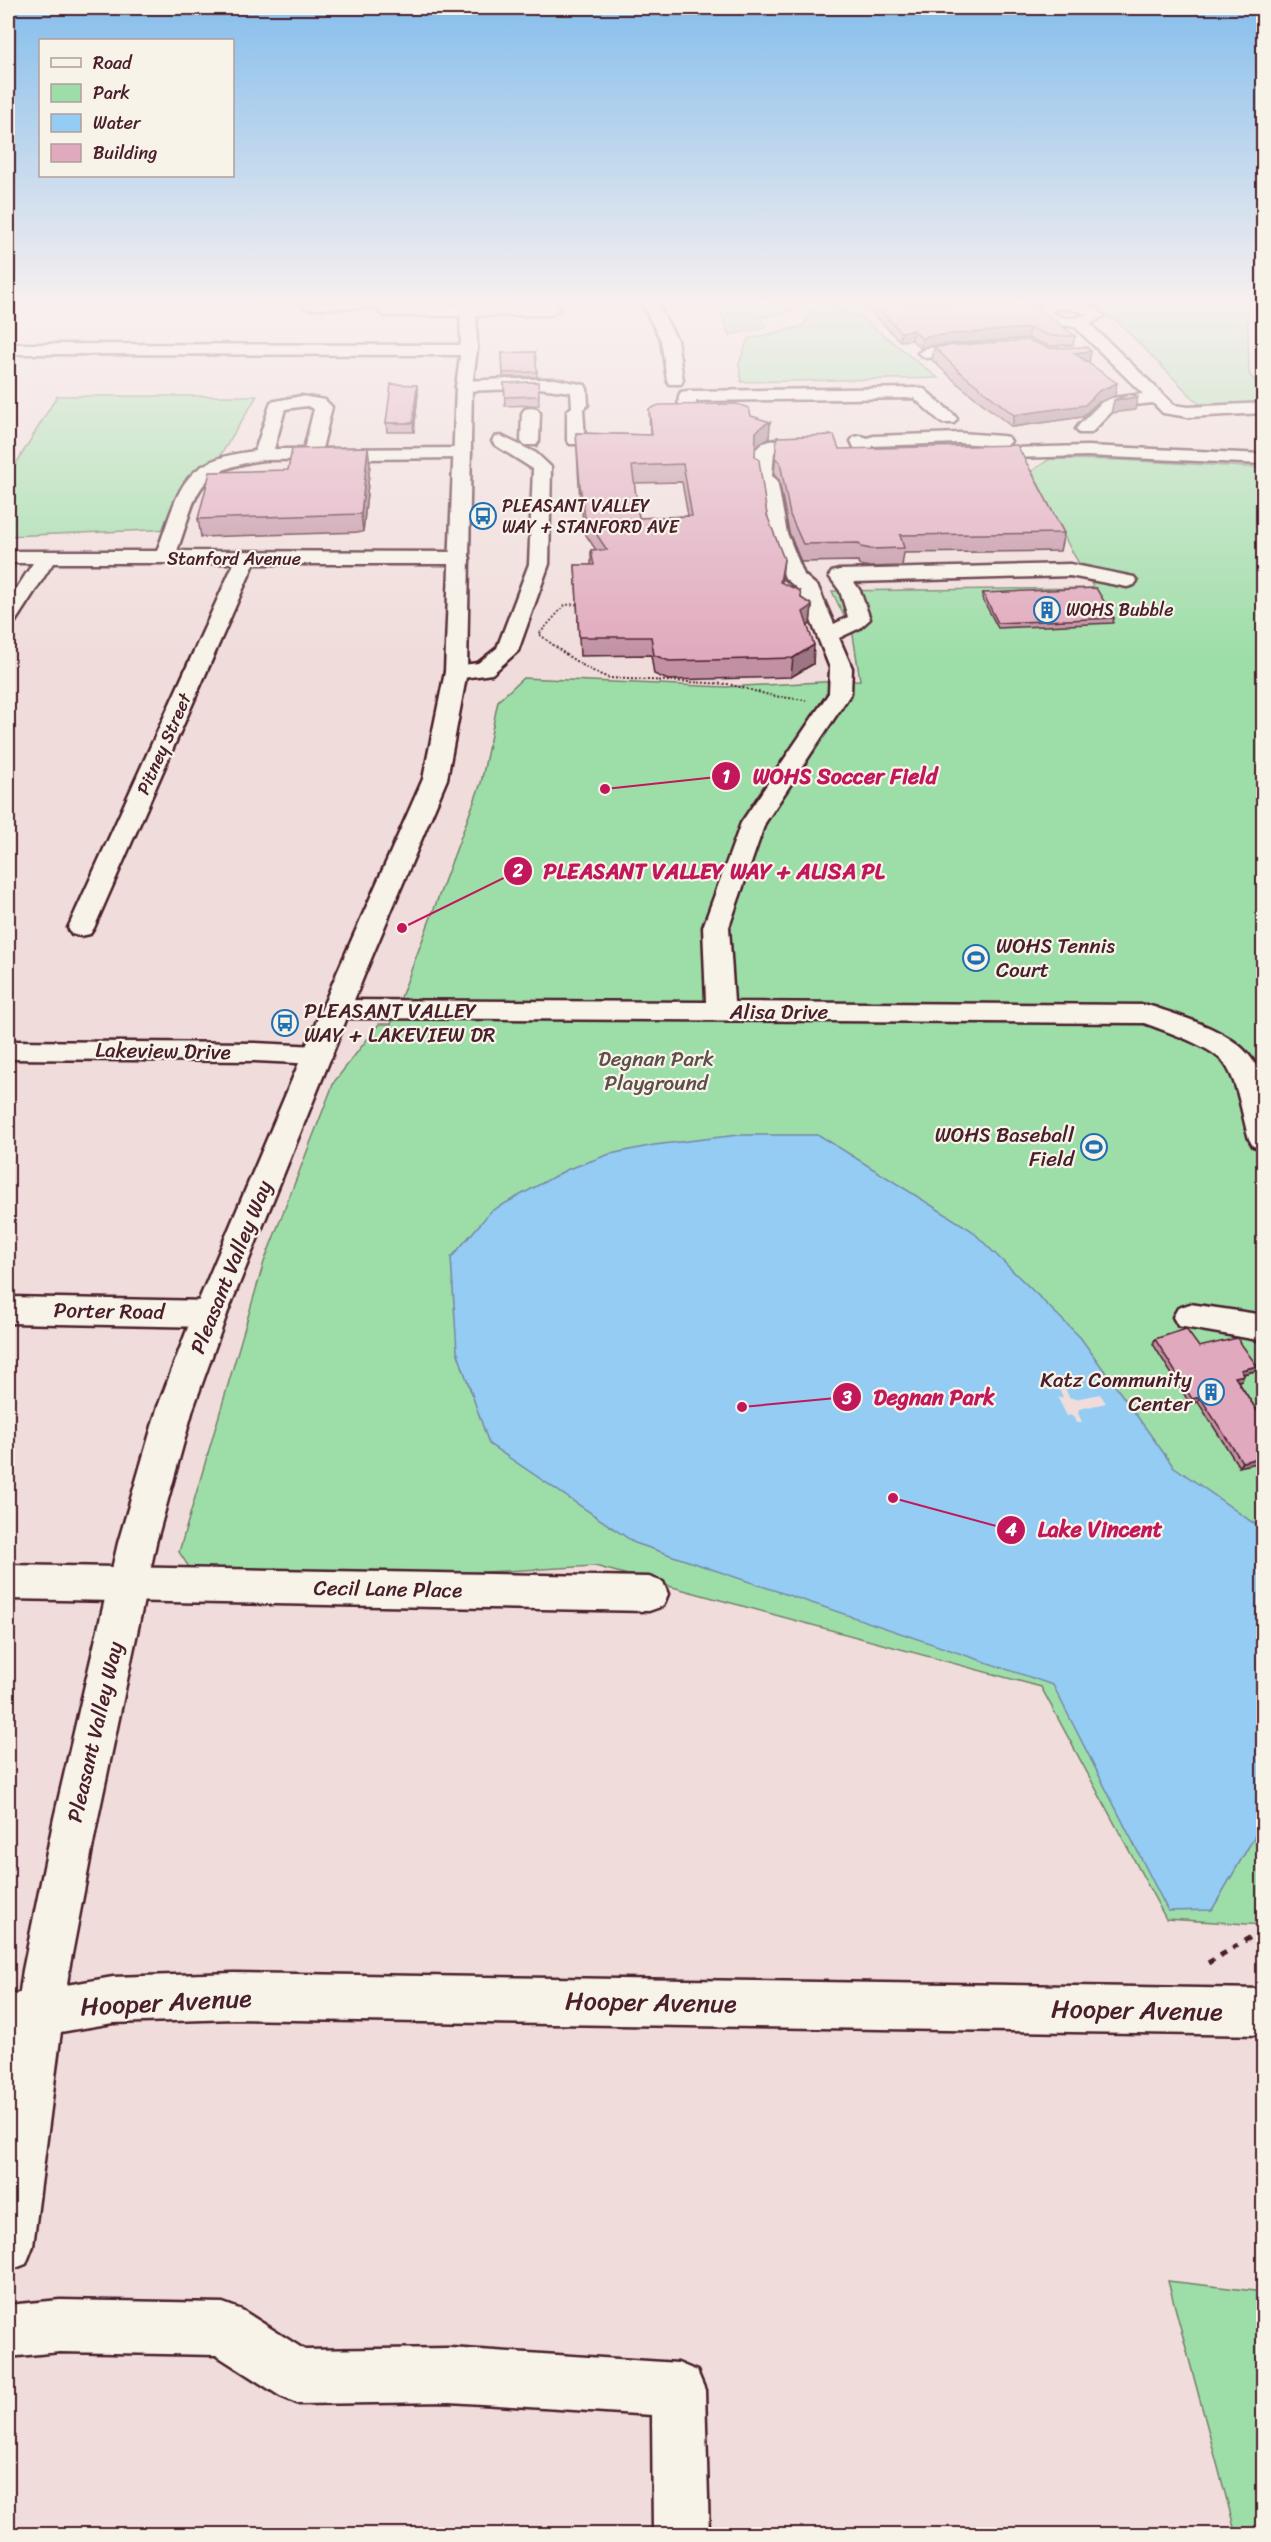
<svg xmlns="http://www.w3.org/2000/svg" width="1271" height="2542" font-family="Sriracha,sans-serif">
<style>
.green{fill:#9ddea8;stroke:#747e6a;stroke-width:1.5}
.water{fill:#94ccf3;stroke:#7687a3;stroke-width:1.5}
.pier{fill:#f0dddb}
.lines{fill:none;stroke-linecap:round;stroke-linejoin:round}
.minor-casing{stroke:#4a1f2b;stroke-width:5}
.major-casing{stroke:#4a1f2b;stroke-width:5}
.path-far1{stroke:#4a1f2b;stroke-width:2;stroke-dasharray:2 2;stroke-linecap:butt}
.path{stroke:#4a1f2b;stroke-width:5;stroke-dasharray:7 7;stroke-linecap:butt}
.minor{fill:#f7f3e8;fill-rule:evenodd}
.major{fill:#f7f3e8;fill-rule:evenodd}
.wall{fill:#c191a3;stroke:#4a1f2b;stroke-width:1.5;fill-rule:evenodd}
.shaded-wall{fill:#9d7684;stroke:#4a1f2b;stroke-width:1.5}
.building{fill:#e0a9bd;stroke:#4a1f2b;stroke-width:1.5;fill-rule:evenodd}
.labels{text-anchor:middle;stroke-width:4.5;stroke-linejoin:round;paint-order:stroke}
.far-poi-label{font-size:18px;fill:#4a1f2b;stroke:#f7f3e8;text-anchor:start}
.far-street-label{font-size:18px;fill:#4a1f2b;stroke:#f7f3e8}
.poi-label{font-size:21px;fill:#4a1f2b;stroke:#f7f3e8;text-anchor:start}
.street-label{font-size:21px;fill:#4a1f2b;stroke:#f7f3e8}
.park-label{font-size:21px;fill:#5f4f4a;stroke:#f7f3e8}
.near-street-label{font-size:26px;fill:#4a1f2b;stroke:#f7f3e8}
.leader{fill:none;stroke:#c2185b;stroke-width:2}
.callout-dot{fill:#c2185b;stroke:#f7f3e8;stroke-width:2}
.mark-label{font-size:18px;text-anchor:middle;font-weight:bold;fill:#fff}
.callout-label{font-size:22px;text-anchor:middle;font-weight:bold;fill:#c2185b;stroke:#f7f3e8;stroke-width:4.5;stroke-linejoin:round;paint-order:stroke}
</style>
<rect width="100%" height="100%" fill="#f0dddb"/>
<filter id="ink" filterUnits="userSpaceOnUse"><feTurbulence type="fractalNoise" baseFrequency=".0167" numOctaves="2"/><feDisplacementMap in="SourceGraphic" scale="12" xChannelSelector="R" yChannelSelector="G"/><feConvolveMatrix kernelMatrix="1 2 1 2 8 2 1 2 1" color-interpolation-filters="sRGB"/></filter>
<g filter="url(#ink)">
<!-- green -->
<path class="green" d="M834 302 839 311 859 316 938 378 741 382 739 364 748 339 803 326 813 313 802 307 759 318 768 327 729 335 718 302Z
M1247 302 1249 374 1263 390V402L1199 404 1117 321 1107 317 1090 303Z
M57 396H257L175 529 8 536V477Z
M1050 459 1120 460 1263 468 1264 1063 1245 1064 1264 1122 1263 1925 1166 1919 1041 1687 595 1566 214 1587 194 1575 179 1552 264 1262 334 1082 379 1024H391L481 783 498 701 523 678 725 687 860 680 853 635 832 591 1094 588 1071 550 1032 471Z
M1168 2281 1263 2292V2534H1236Z"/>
<!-- water -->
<path class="water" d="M738 1135H819L971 1230 1080 1337 1173 1466 1263 1530V1822L1212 1910 1168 1911 1053 1685 635 1543 489 1444 457 1351 451 1258 491 1211 566 1170 610 1154 654 1145Z"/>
<!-- pier -->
<path class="pier" d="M1065 1388 1069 1397 1075 1399 1100 1394 1106 1403 1079 1409 1078 1413 1082 1422 1077 1423 1072 1415 1067 1416 1058 1398 1063 1397 1059 1389Z"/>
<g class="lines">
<defs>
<path id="minor" d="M302 302H403L397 306 541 305 540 302H556L558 310 550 315 385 316 377 311 383 307 309 309 304 307Z
M641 302H656L677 340 683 380 681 384H669L667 380 661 340Z
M1045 302C1066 302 1091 297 1104 316L1090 324 1174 405 1188 407 1264 403V413L1188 417 1163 413 1153 403 1116 407 1091 433H1079L1076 429 1079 425 1105 399 1143 394 1075 327 1048 323 1034 312ZM1056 309H1070L1087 314C1075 320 1062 319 1051 312Z
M8 344 469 345 477 350 469 355 8 354Z
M977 344 983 346 985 349 983 352 926 358 918 353 926 348Z
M507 379H555L585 385 587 389 588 405 583 409 585 440 582 444H570L567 440V411L572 407 571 392 539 388 464 391 456 386 464 381Z
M918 388 924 389 954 415 957 419 954 423H942L914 398 696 401 697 413 694 417H682C678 411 677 398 681 392L687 391Z
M301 396 325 400 332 407 322 449 462 448 468 449 471 453 468 457 462 458 263 460C193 470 198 493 177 551L460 552 467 554 470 558 467 562 460 564H254L94 928 90 934 81 936 72 934 68 928 234 563H53L15 622 8 624V602L33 563H8V551H157C181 488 179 460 255 451L271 402ZM307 406 314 409 304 449H274L285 409Z
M531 408 537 409 540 413 539 441 536 445H524L521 441 522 413 525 409Z
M960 433 1002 436 1008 437 1011 441 1008 445 1002 446 960 443 871 446 873 450 909 451 912 455 909 459C895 462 874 463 860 460L851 441 854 437 860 436 867 438 874 436Z
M501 436 536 453 551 467 549 564 518 651 492 674 456 679 448 677 445 672 448 667 478 663 497 648 529 564 533 469 495 445 492 441 495 437Z
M822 438 828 439 831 443 828 447 774 452 772 476 777 480 787 533 804 575 818 587 834 624 848 617 840 591 829 576 832 572 839 570 1070 564 1134 577 1137 581 1134 585 1127 587 1070 576 854 582 860 591 870 619 860 628 839 638 852 668 851 693 765 823 729 927 734 1002 1147 1005 1157 1008C1196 1022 1255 1037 1263 1085 1267 1105 1264 1129 1264 1149L1253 1146 1249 1139C1242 1116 1239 1087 1227 1067 1216 1047 1165 1031 1144 1023L337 1018 327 1015 323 1009 327 1003 337 1000 706 1002 703 927 741 823 829 693 830 668 799 590 785 578 768 532 759 480 761 477 756 473C756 466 754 455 756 449 761 436 810 438 822 438Z
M1087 446 1264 454V464L1087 456 975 459 969 458 966 454 969 450 975 449Z
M8 1041 255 1043 318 1046 328 1048 333 1055 328 1062 318 1064 255 1061 8 1059Z
M8 1297 210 1301 222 1305 227 1314 222 1323 210 1327 8 1323Z
M1190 1304 1264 1315V1341L1178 1326 1173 1317 1178 1308Z
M8 1565 649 1577 663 1582 668 1594 663 1606 649 1611 8 1599Z
M234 1973 1264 1989V2035L234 2019 113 2023 8 2041V1995L113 1977Z
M60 2300 223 2303 242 2310 305 2350 450 2348 678 2363 697 2371 705 2390 709 2534H653L652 2415 450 2402 299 2404 280 2396 216 2355 60 2352 8 2357V2305Z"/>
<path id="major" d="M460 302H476L477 350 472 386 467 672 447 779 365 973 227 1314 193 1409 156 1543 98 1818 69 1970 33 2246 26 2264 8 2271V2076L23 1970 54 1818 118 1543 157 1409 193 1314 337 973 423 779 445 672 456 386 461 350Z"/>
</defs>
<!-- minor casing -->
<use href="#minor" class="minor-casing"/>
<!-- major casing -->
<use href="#major" class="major-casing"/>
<!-- path-far1 -->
<path class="path-far1" d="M577 604 565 605 539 634C561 651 582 668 609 678L728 684 773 696 806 700"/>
<!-- path -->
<path class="path" d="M1208 1963 1264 1929"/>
<!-- minor -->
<use href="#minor" class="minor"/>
<!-- major -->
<use href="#major" class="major"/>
</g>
<!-- wall -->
<path class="wall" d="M862 303H1031L1075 336 1073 345 1049 346 1028 338 926 346 921 349 912 340 900 341Z
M934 347 1089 363 1115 396 1097 403 1082 417 1012 427 958 384 932 360Z
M535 352 537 377H503L502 353Z
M538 382 539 405 505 406 504 383Z
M418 393 414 432H387L386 423Z
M649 409 751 416 770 422 769 439 761 443 755 449V456L767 515 782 578V583L812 606 810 624 808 626 813 664 791 677 668 680 654 674 651 655 580 656 575 565H591V550H596L586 535 580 503 576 433 650 435ZM682 482 688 516 639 518 634 483Z
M777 437 839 449 1064 533 1060 551 904 553 902 566 870 567 859 565 858 561 801 562 789 532 779 480 774 475Z
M370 464 363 532 201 537 198 519 288 470Z
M983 593 1114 618 1113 623 998 628 982 598Z
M1155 1339 1255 1371 1244 1374 1242 1380 1238 1381 1263 1420 1239 1467 1198 1402 1190 1404 1153 1344Z"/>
<!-- shaded-wall -->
<path class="shaded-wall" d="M1029 328 1028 338 926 346 921 349 922 339 927 336Z
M913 330 912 340 900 341 901 332Z
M1091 351 1089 363 1074 353Z
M1117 383 1115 396 1097 403 1082 417 1012 427 1014 415 1099 391Z
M417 385 418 393 414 432 413 423Z
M1138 397 1135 410 1111 413 1114 400Z
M770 422 769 439 761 443 755 449 756 432 762 426Z
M368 447 370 464 363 532 361 514Z
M784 559 782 578 778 601 780 582Z
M812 606 810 624 802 631 803 612Z
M814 645 813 664 791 677 793 658Z
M1257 1366 1255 1371 1238 1375 1241 1370Z
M1244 1375 1242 1380 1233 1382 1235 1377Z
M1200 1397 1198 1402 1190 1404 1192 1399Z
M1263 1457V1462L1239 1467 1242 1462Z"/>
<!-- building -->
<path class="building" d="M872 303H1031L1075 336H1051L1029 328 927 336 922 339 913 330 901 332Z
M1028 340 1049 348 1087 347 1091 351 1074 353 1117 383 1099 391 1085 405 1014 415 960 372 934 347Z
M535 352 537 372 503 373 502 353Z
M538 382 539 396 505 397 504 383Z
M391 384 417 385 413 423H386Z
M1130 394 1138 397 1114 400Z
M737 404 749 408 751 416 770 422 762 426 756 432 755 456 759 460 767 515 784 559 780 582 800 591 801 598 811 604 812 606 803 612 814 645 793 658 669 661 654 655 651 637H579L575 565H594L591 550H607L585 517 580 485 576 433 652 435 649 409 659 405ZM683 464 692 516 639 518 632 466Z
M834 435 839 449 1017 445 1064 533 900 535 904 548 871 549 861 547 859 543 803 544 790 515 780 462 775 458 777 437Z
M368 447 361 514 198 519 210 472 288 470 292 449Z
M1096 588 1114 618 998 623 983 593Z
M1186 1329 1199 1347 1237 1338 1257 1366 1241 1370 1244 1375 1235 1377 1263 1420V1457L1242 1462 1200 1397 1192 1399 1155 1339Z"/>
</g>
<!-- sky -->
<linearGradient id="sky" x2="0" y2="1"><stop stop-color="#86beec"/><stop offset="0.46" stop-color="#f8f0ef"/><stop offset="1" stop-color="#f8f0ef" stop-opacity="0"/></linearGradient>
<rect width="1271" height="658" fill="url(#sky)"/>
<!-- icons -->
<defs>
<symbol id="bus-ring" viewBox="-11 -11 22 22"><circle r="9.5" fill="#f7f3e8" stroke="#1f6fb2" stroke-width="1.5"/><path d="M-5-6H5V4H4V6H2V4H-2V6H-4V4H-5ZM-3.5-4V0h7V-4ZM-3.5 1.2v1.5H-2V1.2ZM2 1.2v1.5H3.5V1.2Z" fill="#1f6fb2"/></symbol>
<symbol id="building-ring" viewBox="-11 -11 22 22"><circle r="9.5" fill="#f7f3e8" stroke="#1f6fb2" stroke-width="1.5"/><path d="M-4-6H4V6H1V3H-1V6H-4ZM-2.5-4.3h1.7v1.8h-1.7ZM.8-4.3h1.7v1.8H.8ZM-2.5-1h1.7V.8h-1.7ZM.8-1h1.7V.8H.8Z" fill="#1f6fb2"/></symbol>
<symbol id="stadium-ring" viewBox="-11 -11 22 22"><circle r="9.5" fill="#f7f3e8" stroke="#1f6fb2" stroke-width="1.5"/><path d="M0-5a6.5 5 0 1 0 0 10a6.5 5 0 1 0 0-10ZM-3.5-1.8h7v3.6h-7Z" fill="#1f6fb2"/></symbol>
</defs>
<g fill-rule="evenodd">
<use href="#bus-ring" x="468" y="501" width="30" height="30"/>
<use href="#building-ring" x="1032" y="595" width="30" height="30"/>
<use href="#stadium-ring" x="961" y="943" width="30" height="30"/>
<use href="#bus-ring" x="270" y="1008" width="30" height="30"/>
<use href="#stadium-ring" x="1079" y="1132" width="30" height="30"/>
<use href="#building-ring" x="1196" y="1377" width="30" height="30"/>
</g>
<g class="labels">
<!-- far-poi labels -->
<g class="far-poi-label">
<text x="502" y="512">PLEASANT VALLEY<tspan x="502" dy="21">WAY + STANFORD AVE</tspan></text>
<text x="1066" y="616">WOHS Bubble</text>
</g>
<!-- far-street labels -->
<g class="far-street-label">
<text x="234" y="565">Stanford Avenue</text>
<text transform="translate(164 744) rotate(-66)" y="6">Pitney Street</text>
</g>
<!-- poi labels -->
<g class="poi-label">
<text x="996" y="953">WOHS Tennis<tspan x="996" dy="24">Court</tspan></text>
<text x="304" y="1018">PLEASANT VALLEY<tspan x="304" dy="24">WAY + LAKEVIEW DR</tspan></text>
<text x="1074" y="1142" text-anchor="end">WOHS Baseball<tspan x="1074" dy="24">Field</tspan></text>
<text x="1192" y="1387" text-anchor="end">Katz Community<tspan x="1192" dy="24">Center</tspan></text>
</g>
<!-- street labels -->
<g class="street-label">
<text x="779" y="1019">Alisa Drive</text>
<text transform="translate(163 1051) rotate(1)" y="7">Lakeview Drive</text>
<text transform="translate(231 1267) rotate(-68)" y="7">Pleasant Valley Way</text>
<text transform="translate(109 1311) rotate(1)" y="7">Porter Road</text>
<text transform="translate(388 1589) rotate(1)" y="7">Cecil Lane Place</text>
<text transform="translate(95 1732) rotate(-77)" y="7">Pleasant Valley Way</text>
</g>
<!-- park labels -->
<g class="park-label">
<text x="656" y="1066">Degnan Park<tspan x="656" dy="24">Playground</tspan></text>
</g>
<!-- near-street labels -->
<g class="near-street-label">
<text transform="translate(166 2002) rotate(-3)" y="9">Hooper Avenue</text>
<text transform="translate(651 2002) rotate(1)" y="9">Hooper Avenue</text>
<text transform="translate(1137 2010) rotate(1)" y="9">Hooper Avenue</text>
</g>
</g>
<!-- callouts -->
<path class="leader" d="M605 789L726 776M402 928L518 871M742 1407L847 1397M893 1498L1011 1530"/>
<g class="callout-dot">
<circle cx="605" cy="789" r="6"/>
<circle cx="402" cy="928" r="6"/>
<circle cx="742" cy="1407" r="6"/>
<circle cx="893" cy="1498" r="6"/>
<circle cx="726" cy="776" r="15"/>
<circle cx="518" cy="871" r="15"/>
<circle cx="847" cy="1397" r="15"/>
<circle cx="1011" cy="1530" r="15"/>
</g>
<g class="mark-label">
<text x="726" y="783">1</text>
<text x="518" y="877">2</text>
<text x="847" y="1404">3</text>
<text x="1011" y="1536">4</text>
</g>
<g class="callout-label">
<text x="845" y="784">WOHS Soccer Field</text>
<text x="714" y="879">PLEASANT VALLEY WAY + ALISA PL</text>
<text x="934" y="1405">Degnan Park</text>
<text x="1100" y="1537">Lake Vincent</text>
</g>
<!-- margin -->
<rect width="1271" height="2542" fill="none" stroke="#f7f3e8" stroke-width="30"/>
<rect x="15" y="15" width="1241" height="2512" fill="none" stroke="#4a1f2b" stroke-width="2" filter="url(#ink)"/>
<!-- legend -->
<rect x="39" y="39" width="195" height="138" fill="#f7f3e8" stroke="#b29e9c" stroke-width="1.5"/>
<rect x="51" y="58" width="30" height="9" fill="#f7f3e8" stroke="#b29e9c" stroke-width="1.5"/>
<text x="93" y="69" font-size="18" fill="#4a1f2b">Road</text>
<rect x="51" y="84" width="30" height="18" fill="#9ddea8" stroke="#b29e9c" stroke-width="1.5"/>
<text x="93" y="99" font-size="18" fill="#4a1f2b">Park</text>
<rect x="51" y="114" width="30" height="18" fill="#94ccf3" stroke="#b29e9c" stroke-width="1.5"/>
<text x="93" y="129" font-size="18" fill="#4a1f2b">Water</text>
<rect x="51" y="144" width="30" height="18" fill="#e0a9bd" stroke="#b29e9c" stroke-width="1.5"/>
<text x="93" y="159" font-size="18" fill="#4a1f2b">Building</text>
</svg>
